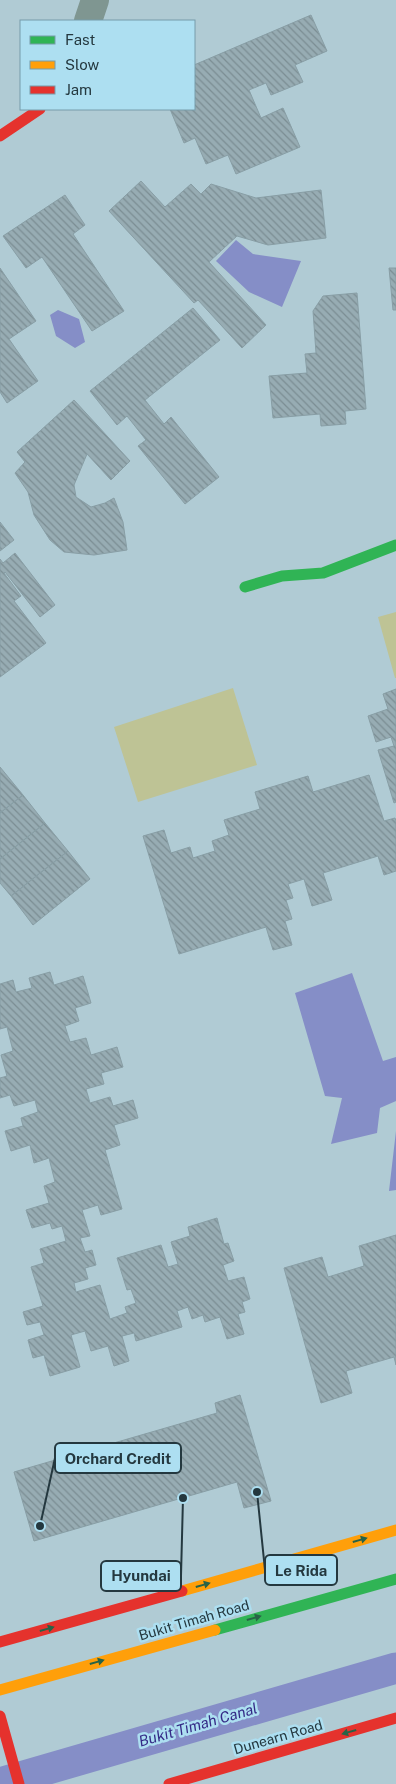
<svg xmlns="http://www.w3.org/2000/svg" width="396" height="1784" font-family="'Public Sans',sans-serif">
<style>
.green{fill:#bec395}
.water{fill:#858ec7}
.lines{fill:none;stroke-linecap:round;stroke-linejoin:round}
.canal{stroke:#858ec7;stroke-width:31}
.building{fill:url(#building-back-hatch);stroke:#889ea5}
.street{stroke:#7f9691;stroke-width:28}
.fast{stroke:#30b455;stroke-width:11}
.slow{stroke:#ff9f0a;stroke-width:11}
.jam{stroke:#e5322d;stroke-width:11}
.oneway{fill:#286347}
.labels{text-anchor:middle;stroke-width:5;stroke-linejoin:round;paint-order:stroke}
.street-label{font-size:14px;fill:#24383f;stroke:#addff1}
.water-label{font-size:15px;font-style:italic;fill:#342a86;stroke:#addff1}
.leader{fill:none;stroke:#24383f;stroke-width:2}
.callout-dot{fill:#24383f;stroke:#addff1;stroke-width:2}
.callout{fill:#addff1;stroke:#24383f;stroke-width:2}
.callout-label{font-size:15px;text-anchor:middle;font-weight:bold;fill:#24383f}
</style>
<defs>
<pattern id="building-back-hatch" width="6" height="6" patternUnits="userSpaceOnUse" patternTransform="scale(1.25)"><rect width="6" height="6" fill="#97acb3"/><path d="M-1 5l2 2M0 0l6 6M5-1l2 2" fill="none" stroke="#7b8d93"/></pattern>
</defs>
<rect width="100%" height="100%" fill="#b0cbd4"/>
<!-- green -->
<path class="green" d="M396 612V678H395L378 617Z
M233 688 257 765 138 802 114 727Z"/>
<!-- water -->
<path class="water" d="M236 240 253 254 301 261 282 307 249 292 216 261Z
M58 310 79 319 85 342 75 348 56 336 50 315Z
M352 973 383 1061 396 1057V1101L380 1108 377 1133 331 1144 342 1098 325 1096 295 993Z
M396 1131V1190L389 1191Z"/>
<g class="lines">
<!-- canal -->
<path class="canal" d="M0 1783 396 1668"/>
</g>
<!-- building -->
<path class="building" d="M311 15 327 51 295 65 303 82 271 95 266 83 249 90 261 118 283 108 300 147 236 174 228 155 206 164 195 138 184 143 170 109H194V65Z
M141 181 165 207 191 184 201 194 211 184 256 198 321 190 326 238 268 245 237 236 209 262 266 325 242 348 198 300 194 303 109 211Z
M65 195 85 225 73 234 124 311 92 331 42 257 26 268 3 236Z
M0 268 36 321 9 339 38 381 7 403 0 392Z
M389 268H396V310H393Z
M357 293 366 409 345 411 346 424 321 426 320 414 273 418 269 376 307 373 305 354 316 353 313 311 323 296Z
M193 308 220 340 145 400 164 424 171 417 219 477 185 504 138 446 146 440 127 416 117 425 90 391Z
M74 400 130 461 111 480 87 454 74 485 76 497 91 507 105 503 114 498 123 522 127 550 94 555 64 552 50 540 34 515 28 492 15 473 25 462 17 452Z
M0 522 14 540 0 551Z
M15 553 55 605 40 617 5 572 4 573 21 596 14 601 46 643 0 677V559L3 563Z
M396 689V802L394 803 378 750 394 746 391 737 376 742 368 716 388 709 383 694Z
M0 767 23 795 0 813Z
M369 775 384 821 395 818 396 821V871L384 875 378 856 323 873 332 900 312 906 304 879 288 884 293 898 286 900 292 919 285 921 292 945 273 950 266 927 179 954 143 836 164 830 171 853 190 847 193 858 215 851 212 841 229 835 224 820 260 809 255 792 308 776 313 792Z
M23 795 45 823 0 859V813Z
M45 823 68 851 11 896 0 883V859Z
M68 851 90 879 33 925 11 896Z
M50 972 54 985 83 976 91 1003 75 1008 79 1021 65 1026 70 1042 86 1038 91 1055 117 1047 123 1067 101 1073 104 1084 86 1089 90 1103 110 1097 113 1106 133 1100 138 1118 114 1125 120 1145 105 1150 122 1209 101 1215 98 1205 82 1210 90 1236 80 1238 85 1252 92 1250 96 1265 85 1268 88 1279 74 1283 76 1292 100 1285 110 1319 127 1313 125 1307 136 1303 131 1289 127 1290 117 1258 161 1245 168 1267 178 1264 171 1242 190 1236 188 1227 217 1218 224 1244 228 1243 234 1261 223 1265 228 1281 244 1277 250 1299 242 1302 245 1312 238 1314 244 1334 227 1339 220 1317 205 1322 203 1315 192 1319 188 1307 177 1311 182 1327 136 1341 134 1333 122 1336 129 1361 114 1366 108 1346 91 1351 85 1331 71 1335 80 1367 50 1376 44 1355 33 1358 28 1340 44 1335 40 1322 27 1325 23 1312 43 1306 31 1267 44 1263 40 1249 66 1241 62 1226 52 1229 50 1223 32 1228 26 1210 49 1203 44 1186 55 1182 49 1158 34 1163 30 1145 11 1151 5 1131 23 1126 21 1118 38 1112 35 1100 14 1106 10 1095 0 1098V1078L7 1076 1 1055 13 1051 7 1027 0 1029V984L13 980 16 992 32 988 29 978Z
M396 1235V1365L394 1357 346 1371 352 1393 321 1403 284 1268 322 1257 328 1277 364 1266 359 1246Z
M240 1395 271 1501 244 1508 237 1482 34 1541 14 1472 217 1413 215 1403Z"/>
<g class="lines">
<!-- street -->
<path class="street" d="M88 21 95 0"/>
<!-- fast -->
<path class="fast" d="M245 587 282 576 323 573 396 545
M215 1630 396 1579"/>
<!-- slow -->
<path class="slow" d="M182 1591 396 1530
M0 1690 215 1630"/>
<!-- jam -->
<path class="jam" d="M0 136 40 109
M0 1642 182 1591
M0 1716 19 1784
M169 1784 396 1718"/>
</g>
<!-- one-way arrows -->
<defs><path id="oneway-solid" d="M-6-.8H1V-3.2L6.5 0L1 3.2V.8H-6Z" transform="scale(1.25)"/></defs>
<g class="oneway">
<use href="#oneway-solid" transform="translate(360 1540) rotate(-16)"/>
<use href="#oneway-solid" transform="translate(203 1585) rotate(-16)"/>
<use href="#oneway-solid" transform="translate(254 1618) rotate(-16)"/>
<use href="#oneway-solid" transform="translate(47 1629) rotate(-16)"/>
<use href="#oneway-solid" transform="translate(97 1662) rotate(-16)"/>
<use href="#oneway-solid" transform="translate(349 1732) rotate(164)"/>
</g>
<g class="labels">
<!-- street labels -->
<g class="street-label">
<text transform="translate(194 1620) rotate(-16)" y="5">Bukit Timah Road</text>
<text transform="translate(278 1737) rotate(-16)" y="5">Dunearn Road</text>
</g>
<!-- water labels -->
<g class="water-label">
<text transform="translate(198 1725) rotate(-16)" y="5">Bukit Timah Canal</text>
</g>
</g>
<!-- callouts -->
<path class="leader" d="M40 1526L55 1458M257 1492L265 1570M183 1498L181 1576"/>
<g class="callout-dot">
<circle cx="40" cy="1526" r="5"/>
<circle cx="257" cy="1492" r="5"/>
<circle cx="183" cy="1498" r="5"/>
</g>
<g class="callout">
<rect x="55" y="1443" width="126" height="30" rx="5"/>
<rect x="265" y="1555" width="72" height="30" rx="5"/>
<rect x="101" y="1561" width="80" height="30" rx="5"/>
</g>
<g class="callout-label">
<text x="118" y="1464">Orchard Credit</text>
<text x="301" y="1576">Le Rida</text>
<text x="141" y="1581">Hyundai</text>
</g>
<!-- legend -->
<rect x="20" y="20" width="175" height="90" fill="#addff1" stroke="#769caa"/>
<rect x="30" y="36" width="25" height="8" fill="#30b455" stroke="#769caa"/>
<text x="65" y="45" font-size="15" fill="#24383f">Fast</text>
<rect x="30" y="61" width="25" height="8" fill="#ff9f0a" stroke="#769caa"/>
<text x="65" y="70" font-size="15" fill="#24383f">Slow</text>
<rect x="30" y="86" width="25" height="8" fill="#e5322d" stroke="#769caa"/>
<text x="65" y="95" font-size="15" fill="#24383f">Jam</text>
</svg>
